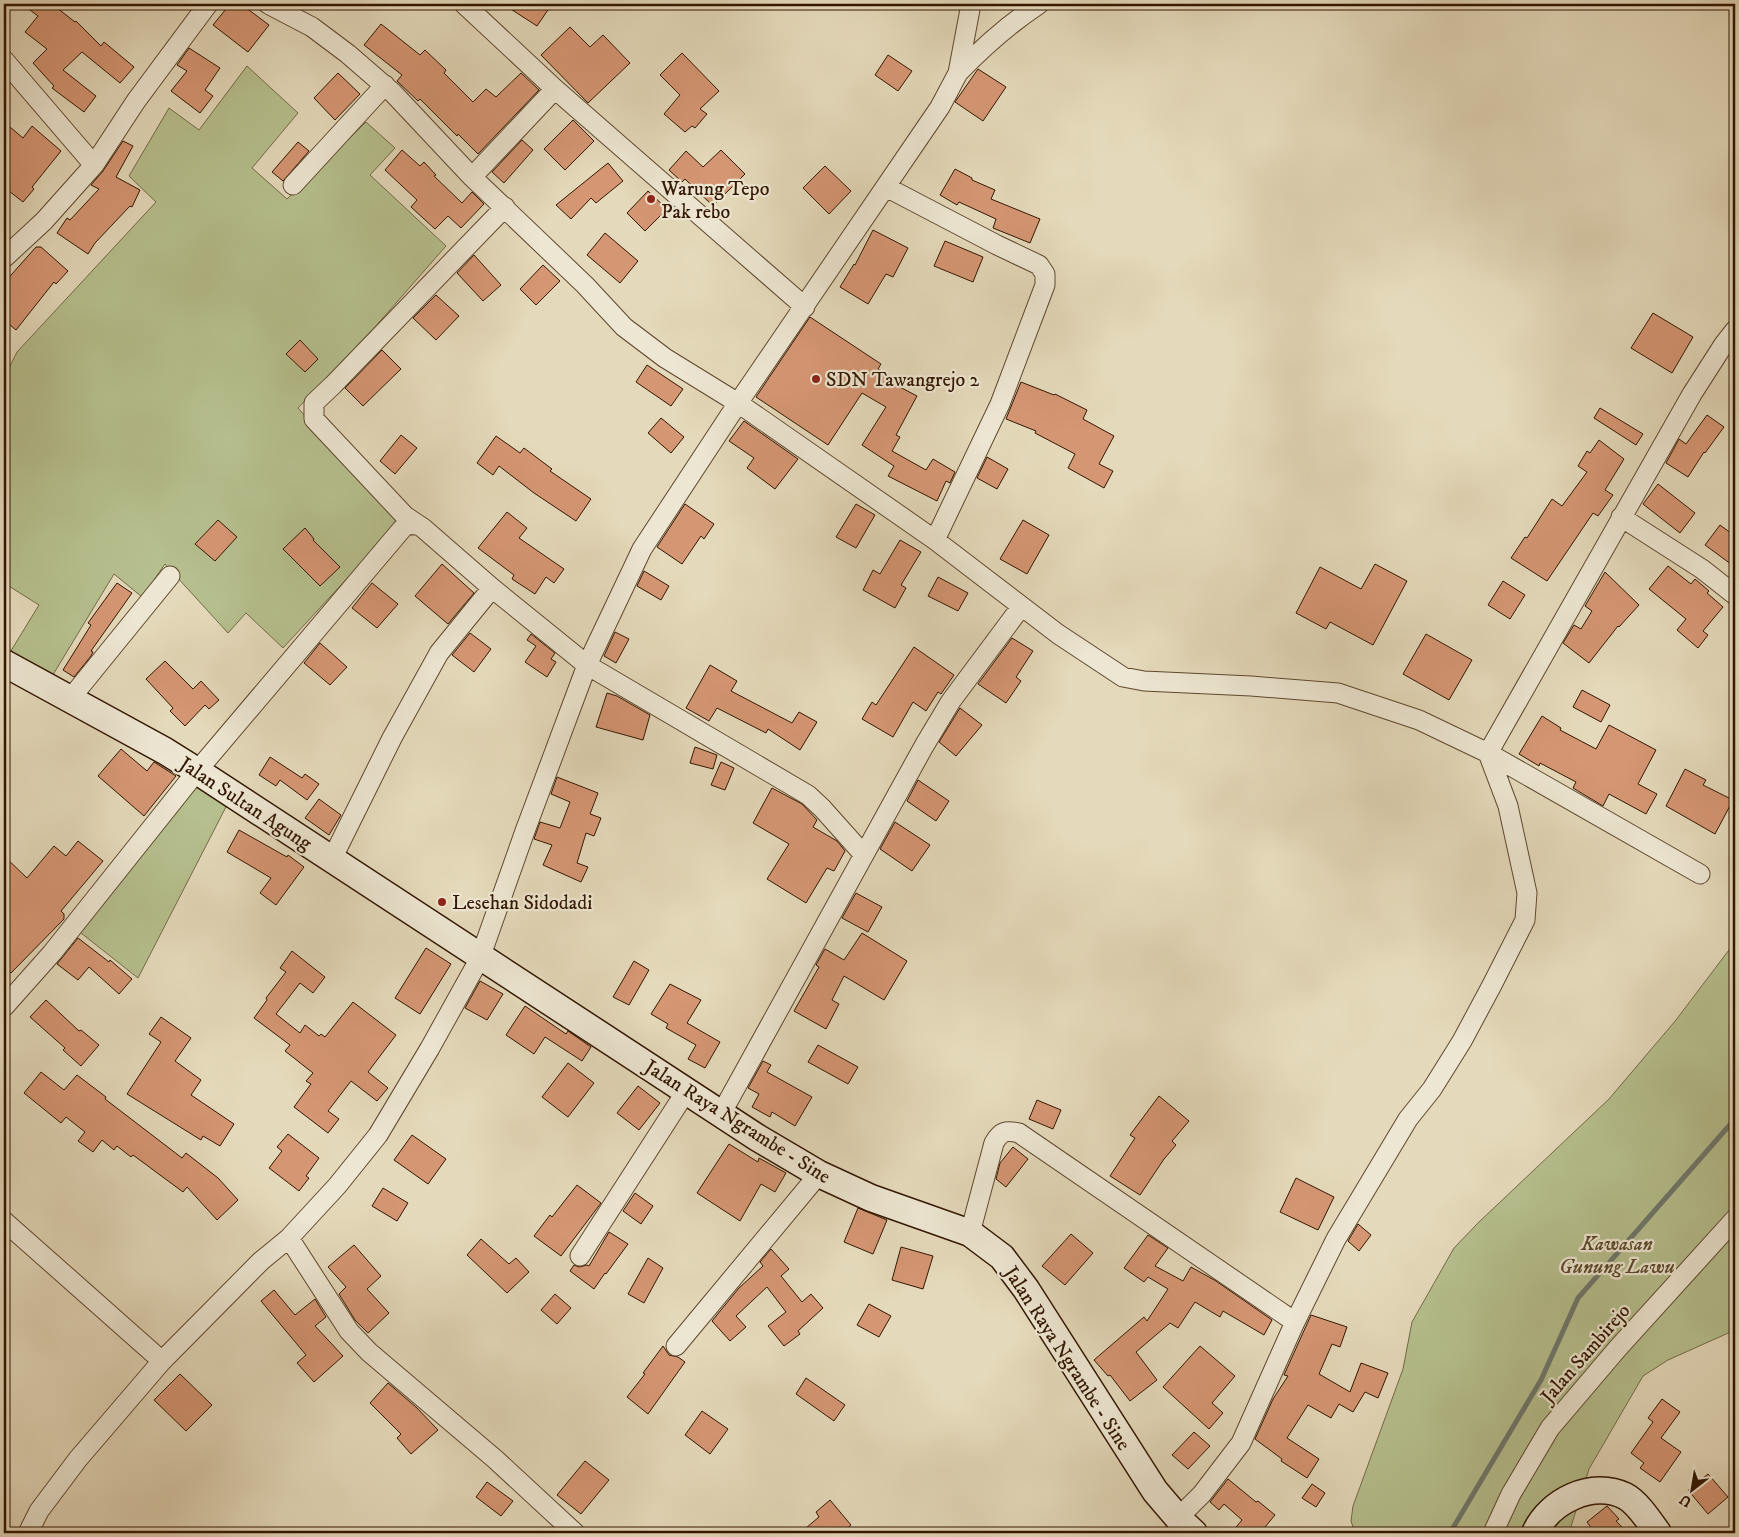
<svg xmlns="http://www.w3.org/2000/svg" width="1739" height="1537" font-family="'IM FELL DW Pica',serif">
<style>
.green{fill:#b6bf8e;stroke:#746a47}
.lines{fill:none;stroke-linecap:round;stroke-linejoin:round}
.stream{stroke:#6f786d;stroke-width:5}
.building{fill:#d59673;stroke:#321600}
.minor-casing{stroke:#5e472e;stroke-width:21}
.secondary-casing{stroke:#321600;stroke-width:29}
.minor{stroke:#ede6d2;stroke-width:19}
.secondary{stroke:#ede6d2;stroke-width:26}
.poi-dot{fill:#8f2418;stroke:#ede6d2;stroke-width:2}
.labels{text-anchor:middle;stroke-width:4.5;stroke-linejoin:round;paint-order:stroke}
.poi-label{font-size:20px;fill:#321600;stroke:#ede6d2;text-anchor:start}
.street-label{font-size:20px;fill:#321600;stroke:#ede6d2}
.park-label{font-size:20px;font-style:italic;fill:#5a492b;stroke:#ede6d2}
</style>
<rect width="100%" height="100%" fill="#e4d9ba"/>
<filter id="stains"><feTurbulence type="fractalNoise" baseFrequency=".004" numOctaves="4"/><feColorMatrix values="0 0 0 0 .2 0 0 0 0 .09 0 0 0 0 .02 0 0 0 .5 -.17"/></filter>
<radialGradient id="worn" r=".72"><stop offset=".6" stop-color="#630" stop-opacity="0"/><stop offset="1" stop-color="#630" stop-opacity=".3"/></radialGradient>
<!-- green -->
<path class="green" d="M247 66 298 113 252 168 287 199 366 122 395 148 370 175 446 246 375 327 298 408 400 521 283 648 246 613 228 633 165 564 142 597 114 574 51 678 9 654 39 605 4 583V378L17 352 156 202 129 176 169 108 199 130Z
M195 781 228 803 138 978 76 929Z
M1735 942V1330L1668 1360 1643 1376 1589 1469 1569 1533H1355L1351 1521 1353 1506 1403 1369 1412 1322 1454 1248 1478 1223 1609 1099 1676 1020Z"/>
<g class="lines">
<!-- stream -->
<path class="stream" d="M1450 1533 1541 1380 1578 1298 1735 1119"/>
</g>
<!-- building -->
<path class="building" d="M22 4H52L75 22 76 21 101 46 104 42 134 67 120 83 82 52 63 70 96 96 84 112 52 88 54 86 33 63 47 49 25 32 38 16Z
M230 4H241L269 25 248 52 213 25Z
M503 4H552L537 26Z
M381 24 420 55 425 50 446 70 444 73 473 102 486 89 496 97 521 73 539 90 478 154 458 134 457 136 420 99 418 101 397 81 402 75 364 45Z
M570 27 590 47 603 35 630 63 588 103 541 55Z
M189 48 220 68 205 90 213 96 200 113 171 91 187 71 177 65Z
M682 53 719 91 700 109 707 114 695 128 692 126 685 132 664 114 680 95 660 75Z
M888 55 912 71 898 91 875 75Z
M978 69 1006 87 983 121 955 102Z
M338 73 360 94 335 120 314 98Z
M573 120 594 141 565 170 544 149Z
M4 122 23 138 32 126 61 151 32 187 34 189 23 202 4 187Z
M522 140 533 150 504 183 492 172Z
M123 141 133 146 116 177 140 190 132 207 130 206 95 243 88 254 57 233 67 218 70 220 99 189 91 185 103 171Z
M298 142 309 151 283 181 272 172Z
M402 150 420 166 424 162 436 175 434 176 462 203 472 192 484 204 461 228 448 216 435 229 411 207 417 200 385 170Z
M721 150 745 174 713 206 685 179 682 182 669 170 686 151 703 167Z
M608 163 623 181 596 203 591 198 571 219 556 205Z
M825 166 851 191 829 214 803 188Z
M955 169 972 178V180L995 190 991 199 1040 219 1030 243 993 228 996 219 959 202 957 205 940 195Z
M648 191 667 209 645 231 627 213Z
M873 230 908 248 893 277 886 274 868 304 840 287 854 264 855 265Z
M605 233 638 261 620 283 587 255Z
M945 241 983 257 973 282 934 266Z
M36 247H41L68 271 56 284 54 282 16 330 4 320V283Z
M474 255 501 285 483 301 457 273Z
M543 265 560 281 536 305 520 289Z
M436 295 459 316 436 340 413 318Z
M1653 313 1693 337 1672 373 1631 348Z
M810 317 881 364 878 369 897 380 894 384 917 396 896 435 900 437 892 451 926 470 933 459 955 472 950 483 946 481 937 501 888 476 894 466 862 445 886 407 862 393 828 445 756 397Z
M300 340 318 359 305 372 286 354Z
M382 350 401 369 363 406 345 388Z
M647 365 683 389 671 406 636 382Z
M1021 382 1054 395 1055 394 1087 410 1083 419 1114 436 1099 464 1113 471 1104 488 1068 468 1075 454 1035 433 1036 431 1006 419Z
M1600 408 1643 434 1636 445 1594 418Z
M1707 415 1724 427 1705 453 1704 452 1688 477 1666 463 1679 439 1686 444Z
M661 418 684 437 671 453 648 433Z
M744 421 798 459 775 489 747 468 754 458 729 441Z
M401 435 417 448 395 474 380 461Z
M496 436 520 453 524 448 552 469 550 471 591 499 576 521 534 493 499 466 493 475 477 463Z
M1599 440 1624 459 1605 490 1613 495 1598 516 1593 513 1547 581 1511 558 1525 537 1527 538 1552 499 1562 506 1587 472 1578 466 1587 451 1590 453Z
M987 457 1008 469 997 489 977 478Z
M1658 484 1695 513 1680 533 1643 504Z
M685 504 714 524 704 539 701 536 682 564 657 547Z
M856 504 875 515 856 548 836 537Z
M507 512 527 528 519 538 564 569 554 583 546 577 535 594 512 579 514 575 478 548Z
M218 520 237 537 215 561 195 544Z
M1023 520 1049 535 1027 574 1000 559Z
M1720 525 1735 536V567L1705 545Z
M305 528 314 539 313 540 340 567 320 586 283 549Z
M900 540 921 552 901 585 906 588 895 608 863 590 873 570 880 574Z
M442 564 474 593 448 624 415 596Z
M1375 564 1407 581 1373 645 1330 622 1326 629 1296 613 1320 567 1361 589Z
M1668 566 1691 584 1695 579 1709 591 1707 593 1723 607 1703 631 1708 635 1698 648 1677 630 1686 619 1649 589Z
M644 571 669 586 661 600 637 586Z
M1605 572 1639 605 1619 627 1618 626 1589 663 1563 643 1574 625 1581 629 1592 611 1585 606Z
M938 577 968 593 958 611 928 596Z
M1503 581 1525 595 1510 619 1488 605Z
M117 583 132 593 91 651 93 652 91 656 74 677 63 670 91 625 88 623Z
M372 583 398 604 377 628 352 608Z
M615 632 629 639 616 663 604 656Z
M470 633 491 649 474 672 452 655Z
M531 634 555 653 551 659 556 662 547 677 525 662 536 646 527 640Z
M1426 634 1472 660 1449 700 1403 674Z
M1012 638 1033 651 1016 677 1021 681 1006 703 978 684Z
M320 643 347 667 330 685 304 663Z
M914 647 954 675 941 694 938 692 926 711 913 702 893 737 862 719 872 702 876 705Z
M165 661 193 689 201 681 219 700 209 709 205 705 185 726 170 711 173 708 146 679Z
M710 665 737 681 731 691 792 723 799 712 817 722 800 750 768 729 766 733 717 708 709 721 686 708Z
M1582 690 1610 705 1601 722 1573 707Z
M607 693 617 696 650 715 643 740 596 727Z
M960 708 982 725 956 756 939 742Z
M1542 716 1561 728 1560 730 1596 749 1609 725 1656 750 1638 784 1657 794 1646 814 1609 794 1603 806 1573 788 1576 782 1540 763 1539 766 1519 754Z
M695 747 717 755 713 769 690 763Z
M121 749 147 771 154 762 176 776 144 816 98 776Z
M270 757 302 778 305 774 319 784 307 800 280 780 276 786 259 775Z
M721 762 734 768 725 790 711 785Z
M1685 769 1706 780 1703 785 1733 800 1715 834 1666 806Z
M557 777 598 793 590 814 601 818 594 836 586 833 577 863 588 867 581 882 543 865 552 845 534 839 540 822 560 828 570 802 551 794Z
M918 780 949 801 936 821 907 801Z
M772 788 802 804 817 820 813 827 837 841 845 851 834 871 827 868 806 903 767 879 789 844 753 823Z
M319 799 341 815 329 835 305 818Z
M895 822 930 845 912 871 880 849Z
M239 830 287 857 288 855 304 867 276 905 260 893 271 878 227 852Z
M78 841 103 861 61 911 64 914V919L11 973 4 966V856L27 878 54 846 66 856Z
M856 893 882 907 868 932 842 918Z
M862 933 907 961 884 1000 844 976 832 1000 839 1004 826 1029 794 1011 819 967 816 965 825 949 844 960Z
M78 938 109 962 110 960 132 979 119 994 89 967 78 980 57 964Z
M426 948 451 964 420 1014 395 998Z
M292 951 325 977 313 993 300 983 276 1014 300 1033 305 1025 319 1036 321 1034 325 1037 353 1002 396 1035 368 1072 388 1088 377 1101 351 1081 328 1111 339 1119 328 1133 294 1107 311 1084 306 1081 313 1073 285 1051 290 1045 254 1018 267 1000 266 998 286 972 280 968Z
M634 961 649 970 629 1005 613 997Z
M480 981 503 994 487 1020 465 1008Z
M670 984 701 1000 687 1023 720 1042 705 1068 688 1059 696 1045 666 1028 668 1024 651 1014Z
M46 1000 79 1031 81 1030 99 1045 81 1066 63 1050 65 1048 30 1017Z
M525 1006 566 1034 568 1031 591 1047 582 1061 545 1037 534 1054 506 1035Z
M161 1017 191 1038 175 1061 201 1080 191 1095 234 1124 220 1146 203 1136 201 1140 127 1094 161 1042 149 1034Z
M818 1045 858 1067 848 1084 808 1062Z
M763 1061 771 1065 767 1072 812 1097 795 1126 772 1112 770 1117 752 1107 759 1094 748 1088Z
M568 1063 594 1083 568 1117 542 1097Z
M41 1072 64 1090 77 1075 106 1097 105 1099 182 1158 186 1153 218 1178 238 1200 217 1220 187 1187 183 1192 133 1155 131 1157 117 1146 114 1150 102 1140 93 1152 78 1141 85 1132 66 1117 61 1123 24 1093Z
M638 1086 660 1103 639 1130 617 1113Z
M1159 1096 1189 1121 1172 1141 1176 1145 1164 1159 1140 1195 1110 1176 1135 1138 1130 1135Z
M1037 1100 1061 1110 1053 1129 1029 1119Z
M288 1134 319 1158 306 1176 309 1178 299 1191 269 1168 282 1151 277 1147Z
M412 1135 446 1159 428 1184 394 1160Z
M729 1144 758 1162 759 1158 786 1173 775 1192 761 1184 740 1221 697 1193Z
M1013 1147 1028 1159 1006 1187 996 1179 1000 1163Z
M1296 1178 1334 1197 1318 1230 1280 1212Z
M577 1185 601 1203 561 1256 534 1236 550 1215 552 1217Z
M383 1188 408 1203 397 1221 372 1206Z
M635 1193 653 1206 641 1224 623 1211Z
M858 1208 887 1220 873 1254 844 1242Z
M1358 1224 1371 1235 1359 1251 1348 1241Z
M609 1232 628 1244 606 1274 605 1273 594 1289 570 1271 574 1265 579 1267 587 1265 589 1266Z
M1071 1234 1093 1253 1065 1285 1042 1266Z
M1148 1235 1168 1248 1155 1266 1183 1281 1191 1267 1216 1281 1272 1320 1264 1335 1223 1311 1220 1317 1195 1302 1178 1328 1170 1323 1136 1352 1157 1380 1130 1401 1110 1375 1108 1376 1094 1360 1144 1317 1147 1321 1168 1289 1148 1277 1144 1282 1124 1268Z
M481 1239 509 1264 516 1258 529 1272 507 1293 467 1255Z
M354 1245 381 1276 367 1289 389 1313 368 1333 355 1320 339 1294 346 1287 328 1267Z
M901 1247 933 1256 923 1289 892 1280Z
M771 1249 789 1269 781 1276 802 1302 811 1294 823 1308 798 1331 800 1334 784 1346 768 1326 786 1312 767 1287 736 1316 746 1327 730 1341 712 1321 739 1288 763 1266 760 1262Z
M648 1258 663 1268 644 1303 628 1294Z
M274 1290 295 1315 315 1299 326 1317 315 1326 343 1356 314 1382 297 1363 306 1355 261 1301Z
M555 1294 571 1308 557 1324 541 1310Z
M869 1304 891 1316 879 1337 857 1325Z
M1311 1315 1347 1327 1340 1347 1332 1344 1319 1374 1350 1392 1361 1363 1388 1373 1378 1398 1365 1392 1353 1412 1339 1404 1331 1418 1308 1405 1287 1438 1319 1459 1307 1478 1281 1461 1282 1459 1255 1439 1273 1399 1288 1376 1284 1375Z
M663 1346 669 1355 678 1357 685 1362 648 1414 627 1397 645 1374 643 1373Z
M1200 1346 1235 1376 1212 1403 1223 1413 1209 1429 1163 1387Z
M180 1374 212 1405 186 1431 154 1400Z
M806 1378 845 1405 834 1421 796 1394Z
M388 1383 417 1408 438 1430 411 1454 397 1438 401 1434 370 1403Z
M1662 1399 1680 1412 1661 1438 1681 1452 1660 1482 1640 1468 1644 1463 1631 1453 1653 1422 1648 1418Z
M702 1411 728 1429 710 1454 685 1435Z
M1194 1432 1210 1446 1188 1469 1172 1455Z
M585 1461 609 1480 581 1514 557 1495Z
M1708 1474 1728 1497 1708 1514 1688 1490Z
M1228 1479 1256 1502 1258 1501 1275 1515 1260 1533H1231L1242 1520 1224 1504 1219 1510 1210 1502Z
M487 1482 513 1501 501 1516 476 1497Z
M1312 1484 1325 1493 1316 1507 1302 1498Z
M830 1500 851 1525 842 1533H800L819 1517 816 1512Z
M1607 1506 1619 1519 1616 1521 1628 1533H1595L1587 1522Z"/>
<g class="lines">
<defs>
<path id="minor" d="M268 4 312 27 348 54 393 93 472 177 585 285 624 327 665 358 738 403 935 540 1058 634 1123 677 1144 681 1251 686 1338 693 1419 720 1488 753 1700 874
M464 4 555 89 805 307
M4 60 94 165
M958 73C983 47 1009 24 1039 4
M472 177 555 89
M293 185 385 85
M886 187 997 245 1039 265 1045 274V285L1000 404 935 540
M505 207 333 385 314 403V419L405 516 423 528 492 588 587 665 808 795 822 808 864 855
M4 258 44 221 94 165 136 101 208 4
M1621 517 1702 569 1735 595
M70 699 170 576
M332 859 392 738 439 653 492 588
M4 1007 52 953 197 771 402 529 408 524 416 525
M721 1114 924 746 951 701 1021 607
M4 1221 162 1361
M970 1233 994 1143C1001 1131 1006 1130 1019 1133L1295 1322
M289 1238 349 1331 369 1352 495 1459 575 1533
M580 1256 687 1090
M676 1346 819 1174
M1178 1518 1202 1494 1241 1443 1295 1322 1336 1239 1408 1119 1432 1089 1462 1041 1492 985 1525 920 1527 893 1508 806 1488 753 1692 394 1724 344 1735 330
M28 1533 39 1511 78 1459 162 1361 261 1261 289 1238 337 1186 378 1135 430 1048 480 958 525 831 587 665 642 549 738 403 940 107 958 73 971 4
M1493 1533 1511 1494 1550 1428 1618 1348 1735 1219"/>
<path id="secondary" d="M4 663 165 751 197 771 758 1138 819 1174 871 1198 970 1233 1002 1257 1026 1289 1155 1491 1178 1518 1194 1533
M1535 1533C1549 1501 1592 1480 1625 1496 1637 1502 1650 1522 1658 1533"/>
</defs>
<!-- minor casing -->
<use href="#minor" class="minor-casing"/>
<!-- secondary casing -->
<use href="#secondary" class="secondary-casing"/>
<!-- minor -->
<use href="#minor" class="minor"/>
<!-- secondary -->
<use href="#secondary" class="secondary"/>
</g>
<!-- markers -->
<g class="poi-dot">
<circle cx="651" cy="199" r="5"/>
<circle cx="816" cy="379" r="5"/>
<circle cx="442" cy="902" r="5"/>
</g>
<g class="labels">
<!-- poi labels -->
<g class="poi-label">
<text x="661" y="195">Warung Tepo<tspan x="661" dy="23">Pak rebo</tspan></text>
<text x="826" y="386">SDN Tawangrejo 2</text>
<text x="452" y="909">Lesehan Sidodadi</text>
</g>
<!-- street labels -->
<g class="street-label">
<text transform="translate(246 803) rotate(33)" y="7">Jalan Sultan Agung</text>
<text transform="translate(738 1121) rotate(32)" y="7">Jalan Raya Ngrambe - Sine</text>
<text transform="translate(1585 1353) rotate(-49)" y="7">Jalan Sambirejo</text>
<text transform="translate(1068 1358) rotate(57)" y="7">Jalan Raya Ngrambe - Sine</text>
</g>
<!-- park labels -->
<g class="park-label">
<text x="1617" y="1250">Kawasan<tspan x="1617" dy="23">Gunung Lawu</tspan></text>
</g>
</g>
<!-- margin -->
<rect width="1739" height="1537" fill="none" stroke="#e4d9ba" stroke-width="20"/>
<rect x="5" y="5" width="1729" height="1527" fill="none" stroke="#321600" stroke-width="2.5"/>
<rect x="10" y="10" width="1719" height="1517" fill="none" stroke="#321600"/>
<!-- north arrow -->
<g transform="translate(1692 1490) rotate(211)" stroke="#ede6d2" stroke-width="4" paint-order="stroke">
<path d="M0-4L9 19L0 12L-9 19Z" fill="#321600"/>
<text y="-8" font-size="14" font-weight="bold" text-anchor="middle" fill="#321600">U</text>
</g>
<rect width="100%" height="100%" filter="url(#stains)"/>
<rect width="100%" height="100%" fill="url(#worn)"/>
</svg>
